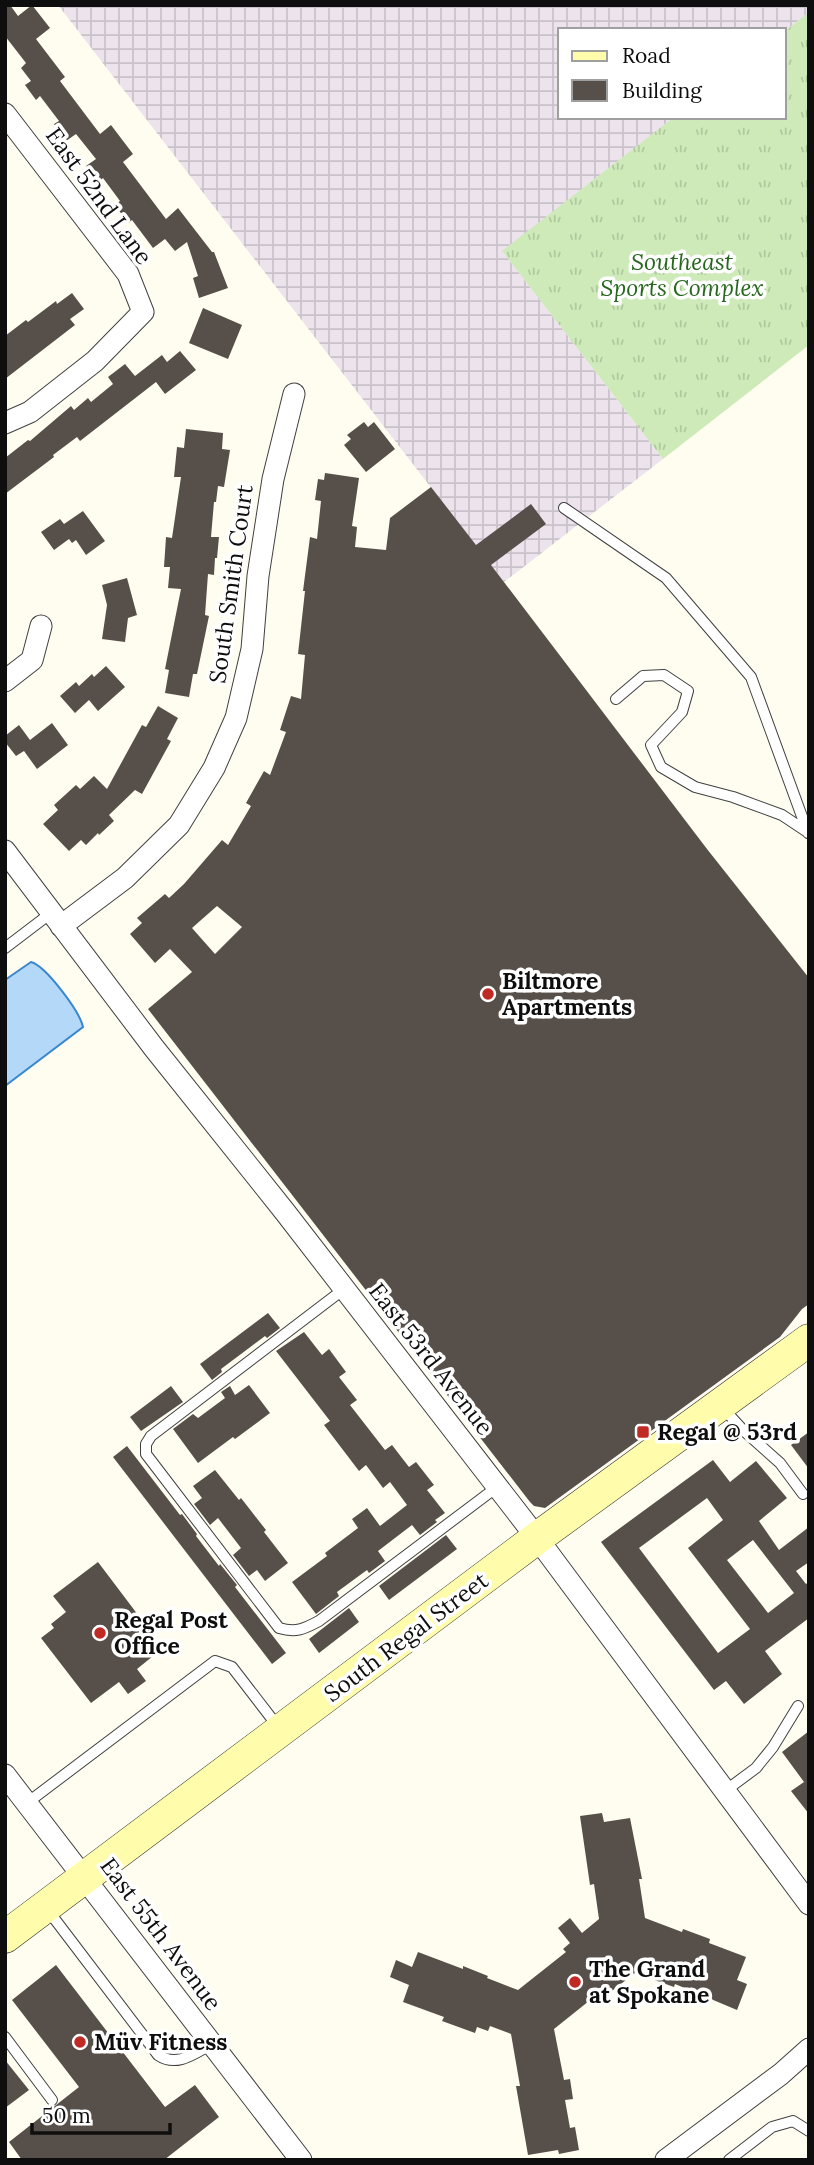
<svg xmlns="http://www.w3.org/2000/svg" width="814" height="2165" font-family="Lora,serif">
<style>
.industrial{fill:url(#industrial-grid)}
.grass{fill:url(#grass-tufts)}
.water{fill:#b4d8f7;stroke:#3a87ce;stroke-width:2}
.building{fill:#57504a;fill-rule:evenodd}
.lines{fill:none;stroke-linecap:round;stroke-linejoin:round}
.lane-casing{stroke:#414141;stroke-width:12}
.street-casing{stroke:#414141;stroke-width:23}
.secondary-casing{stroke:#303030;stroke-width:33}
.lane{stroke:#fff;stroke-width:10}
.street{stroke:#fff;stroke-width:21}
.secondary{stroke:#fffdab;stroke-width:32}
.poi-dot{fill:#c02a25;stroke:#fff;stroke-width:2.5}
.labels{text-anchor:middle;stroke-width:7;stroke-linejoin:round;paint-order:stroke}
.street-label{font-size:23px;fill:#0e0e0e;stroke:#fff}
.park-label{font-size:23px;font-style:italic;fill:#27671e;stroke:#fff}
.poi-label{font-size:23px;font-weight:bold;fill:#0e0e0e;stroke:#fff;text-anchor:start}
</style>
<defs>
<pattern id="industrial-grid" width="8" height="8" patternUnits="userSpaceOnUse" patternTransform="scale(1.75)"><rect width="8" height="8" fill="#ede3ed"/><path d="M0 4h8M4 0v8" fill="none" stroke="#cac2ca"/></pattern>
<pattern id="grass-tufts" width="24" height="20" patternUnits="userSpaceOnUse" patternTransform="scale(1.75)"><rect width="24" height="20" fill="#ceeab9"/><path d="M3 7l-1-3M5 7V3M7 7l1-3M15 17l-1-3M17 17v-4M19 17l1-3" fill="none" stroke="#b0c89e"/></pattern>
</defs>
<rect width="100%" height="100%" fill="#fffdf0"/>
<!-- industrial -->
<path class="industrial" d="M58 5 809 6V12L784 32V30H560V117H674L503 252 663 459 504 582Z"/>
<!-- grass -->
<path class="grass" d="M809 12V345L663 459 502 251 674 117H784V32Z"/>
<!-- water -->
<path class="water" d="M31 962C46 966 80 1012 83 1027L5 1086V980Z"/>
<!-- building -->
<path class="building" d="M5 5H10L18 16 32 5 50 28 36 39 65 77 60 81 100 134 111 125 133 154 123 162 166 219 178 208 212 252H214L228 288 199 298 193 278 198 276 187 242 175 251 165 239 153 248 132 220 128 223 115 205 120 201 103 178 99 182 86 166 96 159 76 134 66 141 54 124 59 121 40 96 36 100 25 85 31 81 21 68 26 63 5 36Z
M72 293 84 309 70 319 75 325 5 379V336L26 320 28 322 56 301 57 304Z
M203 308 242 325 228 359 189 343Z
M180 351 196 370 165 394 156 382 80 441 77 437 53 455 54 457 5 494V458L28 440 30 441 71 406 74 410 88 398 91 402 113 384 108 377 125 364 135 376 162 355 167 362Z
M364 422 368 427 374 422 395 449 366 472 344 445 351 439 347 435Z
M186 429 223 433 222 449 230 450 224 487 218 486 216 502H214L211 537H219L217 558H215L214 575 208 574 205 615 209 616 197 674H193L189 697 165 693 169 670 165 669 181 589 168 588 170 567H164L166 537 172 538 181 477H174L177 447 184 448Z
M325 473 359 478 352 526 357 527 355 547 386 550 390 518 431 487 476 545 531 504 546 524 491 565 707 849 809 978V1304L802 1309 780 1337 545 1508 534 1506 530 1502 148 1009 192 972 170 949 155 963 130 934 142 923 137 918 165 894 169 898 184 884 222 840 228 845 251 806 246 803 264 771 270 775 286 732 280 730 291 696 301 699 305 655 298 654 305 591H303L310 537 317 539 321 501 315 500 318 479 324 480ZM217 906 242 927 215 954 192 928Z
M83 511 105 541 86 555 76 540 72 543 69 539 54 550 41 532 60 519 64 524Z
M127 578 137 615 128 618 125 642 102 639 107 605 102 585Z
M106 666 125 687 98 711 89 700 75 713 60 696 76 682 79 686 92 674 94 677Z
M158 706 178 718 167 739 171 741 142 794 135 790 109 815 114 821 99 835 98 833 86 845 81 840 69 851 43 824 58 810 54 805 76 785 80 789 94 776 107 789 142 725 146 727Z
M52 723 68 745 37 769 24 751 16 756 5 742V736L19 725 30 740Z
M268 1313 280 1328 267 1338 265 1336 221 1369 222 1372 212 1380 200 1364Z
M304 1332 322 1355 329 1349 346 1372 339 1377 357 1400 350 1405 385 1450 392 1445 409 1467 416 1462 434 1485 427 1490 445 1513 435 1520 437 1522 420 1535 412 1525 378 1551 385 1561 369 1573 367 1570 337 1592 339 1596 316 1614 292 1582 327 1556 325 1553 358 1528 352 1519 367 1508 380 1526 407 1505 390 1482 383 1488 366 1465 359 1471 324 1425 330 1421 276 1351Z
M249 1385 270 1413 235 1439 233 1437 198 1463 173 1429 193 1414 198 1418 225 1398 221 1392 230 1386 235 1395Z
M171 1386 183 1402 141 1431 130 1417Z
M809 1432V1469L791 1445Z
M127 1446 180 1515 182 1514 197 1534 196 1536 219 1566 220 1564 237 1585 235 1587 286 1653 272 1664 113 1457Z
M713 1460 730 1482 756 1461 787 1498 759 1521 779 1550 809 1527V1562L796 1571 806 1584 809 1582V1618L765 1651 782 1674 744 1704 726 1681 714 1690 601 1542ZM707 1498 723 1520 688 1548 750 1629 718 1653 639 1548ZM753 1540 794 1593 768 1613 727 1560Z
M215 1470 239 1500 241 1498 266 1530 264 1532 288 1563 265 1581 257 1570 249 1576 233 1555 241 1548 218 1518 210 1525 194 1504 202 1498 193 1486Z
M446 1535 457 1549 389 1600 379 1586Z
M98 1562 163 1648 137 1669 146 1681 128 1694 119 1682 91 1703 41 1638 54 1628 51 1624 66 1612 53 1596Z
M349 1608 359 1622 319 1653 309 1639Z
M809 1731V1814L791 1791 804 1782 782 1752Z
M602 1813 604 1822 630 1818 642 1879H639L645 1918 682 1932 683 1929 710 1939 709 1943 746 1957 737 1980 747 1984 737 2010 675 1984 674 1987 635 1973 603 1998 599 1993 554 2029 564 2080 570 2079 573 2099 565 2100 570 2128 575 2127 579 2150 559 2154 558 2150 528 2155 516 2086H520L511 2034 490 2026 488 2031 477 2027 475 2033 442 2021 444 2017 403 2002 409 1985 390 1977 396 1960 412 1967 418 1952 463 1969V1966L488 1976 487 1978 518 1990 566 1952 563 1949 570 1943 558 1928 570 1918 582 1933 599 1919 594 1884 590 1885 580 1816Z
M56 1965 165 2107 195 2085 219 2117 164 2160H22L9 2142 79 2087 12 2000Z
M5 2060 29 2090 5 2108Z"/>
<g class="lines">
<defs>
<path id="lane" d="M564 508 666 578 751 677 808 833
M616 699 643 676 664 675 688 691 682 712 651 745 661 767 695 787 733 797 782 815 809 833
M5 948 51 913
M344 1289 151 1436 146 1444V1454L279 1628C296 1633 304 1629 319 1621L497 1487
M722 1407 743 1430 780 1463 803 1494
M725 1791 756 1768 773 1747 798 1706
M27 1803 215 1661 232 1667 279 1728
M47 1909 158 2055C177 2068 195 2053 212 2044
M5 2037 52 2100
M729 2160 772 2127 793 2121 809 2131"/>
<path id="street" d="M5 114 128 274 143 312 95 361 30 412 5 423
M5 681 32 660 41 626
M5 851 154 1048 285 1212 537 1538 809 1904
M61 926 125 878 179 825 214 768 236 718 252 649 258 576 273 479 294 394
M5 1775 301 2160
M666 2160 781 2074 809 2049"/>
<path id="secondary" d="M5 1937 537 1538 809 1340"/>
</defs>
<!-- lane casing -->
<use href="#lane" class="lane-casing"/>
<!-- street casing -->
<use href="#street" class="street-casing"/>
<!-- secondary casing -->
<use href="#secondary" class="secondary-casing"/>
<!-- lane -->
<use href="#lane" class="lane"/>
<!-- street -->
<use href="#street" class="street"/>
<!-- secondary -->
<use href="#secondary" class="secondary"/>
</g>
<!-- markers -->
<g class="poi-dot">
<circle cx="488" cy="994" r="7"/>
<rect x="636" y="1425" width="14" height="14" rx="3.5"/>
<circle cx="100" cy="1633" r="7"/>
<circle cx="575" cy="1982" r="7"/>
<circle cx="80" cy="2042" r="7"/>
</g>
<g class="labels">
<!-- street labels -->
<g class="street-label">
<text transform="translate(99 196) rotate(54)" y="8">East 52nd Lane</text>
<text transform="translate(231 584) rotate(-82)" y="8">South Smith Court</text>
<text transform="translate(431 1359) rotate(52)" y="8">East 53rd Avenue</text>
<text transform="translate(406 1637) rotate(-37)" y="8">South Regal Street</text>
<text transform="translate(161 1934) rotate(53)" y="8">East 55th Avenue</text>
</g>
<!-- park labels -->
<g class="park-label">
<text x="682" y="270">Southeast<tspan x="682" dy="26">Sports Complex</tspan></text>
</g>
<!-- poi labels -->
<g class="poi-label">
<text x="502" y="989">Biltmore<tspan x="502" dy="26">Apartments</tspan></text>
<text x="657" y="1440">Regal @ 53rd</text>
<text x="114" y="1628">Regal Post<tspan x="114" dy="26">Office</tspan></text>
<text x="589" y="1977">The Grand<tspan x="589" dy="26">at Spokane</tspan></text>
<text x="94" y="2050">Müv Fitness</text>
</g>
</g>
<!-- border -->
<rect width="814" height="2165" fill="none" stroke="#0e0e0e" stroke-width="14"/>
<!-- legend -->
<rect x="558" y="28" width="228" height="91" fill="#ffffff" stroke="#9f9f9f" stroke-width="2"/>
<rect x="572" y="51" width="35" height="10" fill="#fffdab" stroke="#9f9f9f" stroke-width="2"/>
<text x="622" y="63" font-size="21" fill="#0e0e0e">Road</text>
<rect x="572" y="80" width="35" height="21" fill="#57504a" stroke="#9f9f9f" stroke-width="2"/>
<text x="622" y="98" font-size="21" fill="#0e0e0e">Building</text>
<!-- scale -->
<path d="M32 2123v10h138v-10" fill="none" stroke="#0e0e0e" stroke-width="3.5"/>
<text x="42" y="2123" font-size="21" fill="#0e0e0e" stroke="#ffffff" stroke-width="5" paint-order="stroke">50 m</text>
</svg>
